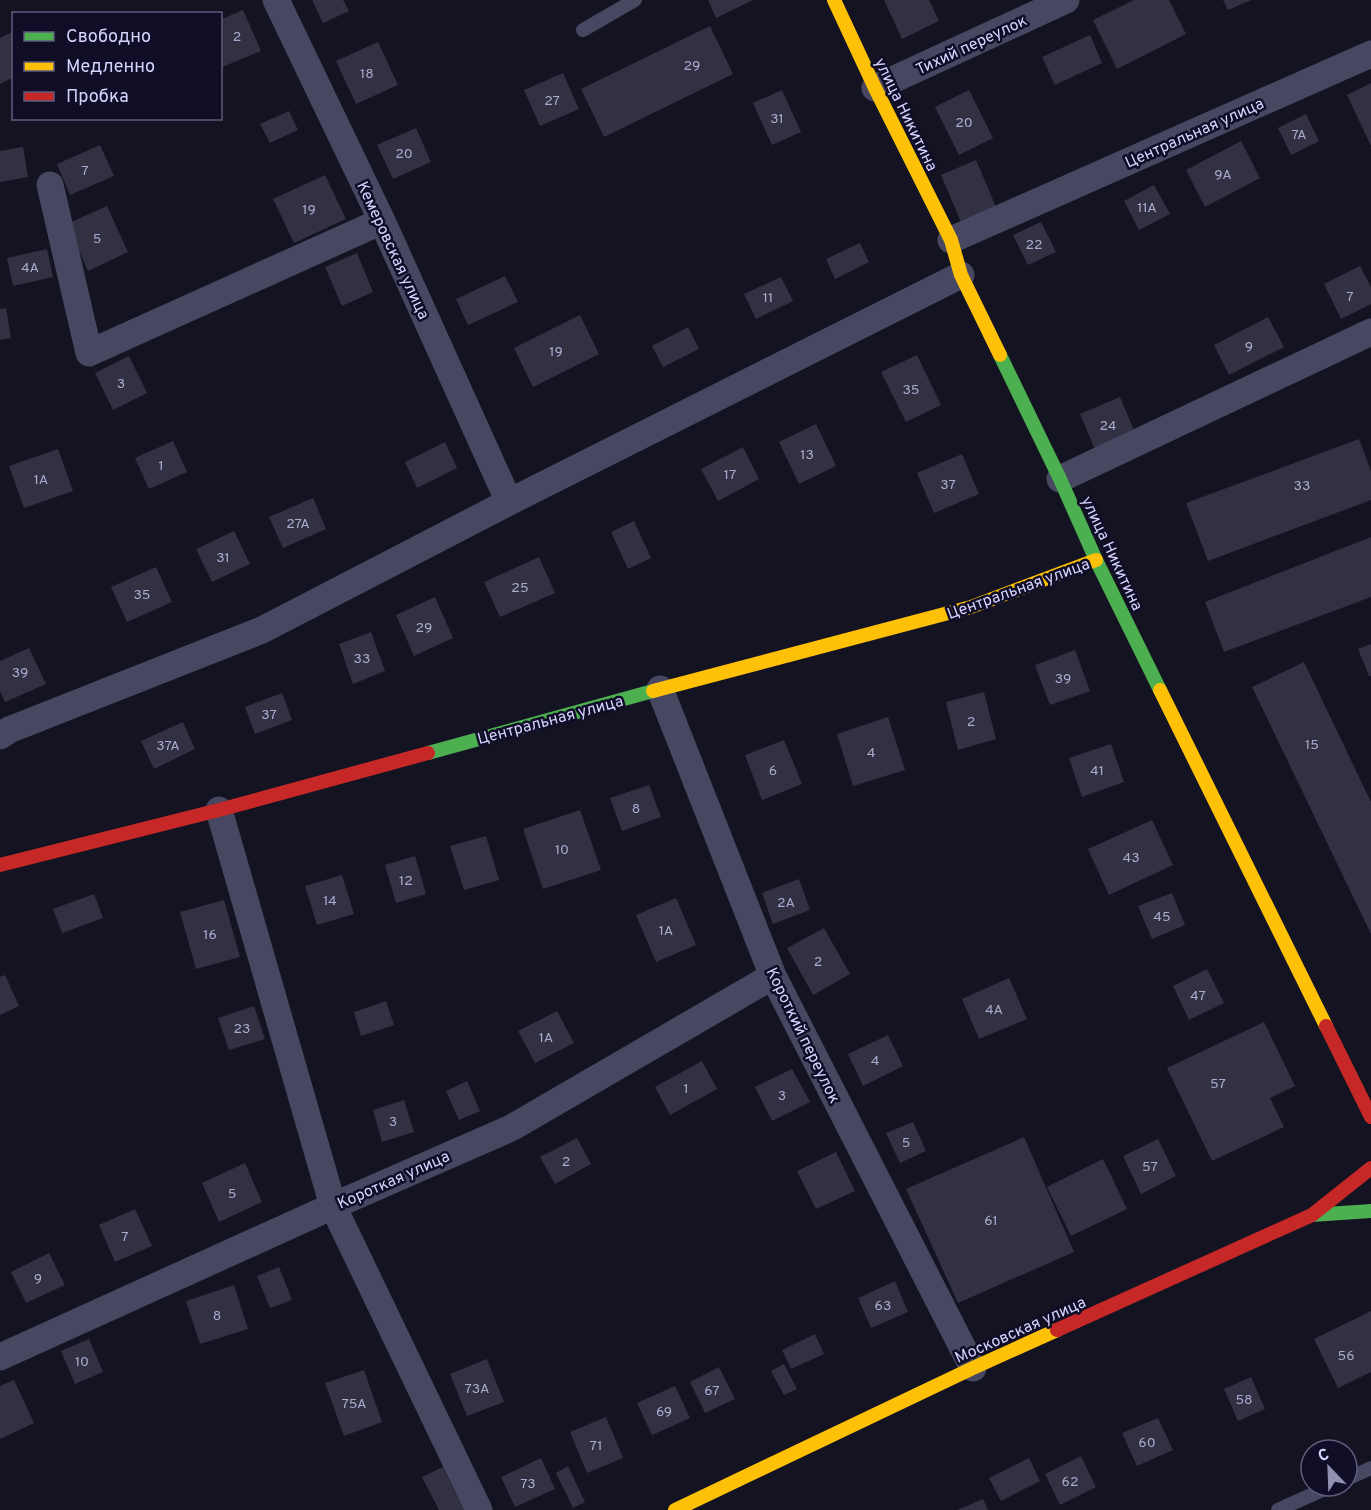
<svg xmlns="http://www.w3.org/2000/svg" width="1371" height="1510" font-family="Overpass,sans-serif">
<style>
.building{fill:#323143}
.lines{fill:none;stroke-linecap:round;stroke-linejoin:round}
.lane{stroke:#474762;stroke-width:14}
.street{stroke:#474762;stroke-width:27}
.fast{stroke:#4caf50;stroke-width:14}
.slow{stroke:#ffc107;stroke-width:14}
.jam{stroke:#c62828;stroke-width:14}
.labels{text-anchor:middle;stroke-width:5;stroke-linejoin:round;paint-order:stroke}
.number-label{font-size:14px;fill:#adaad0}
.street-label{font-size:16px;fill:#d6d3ff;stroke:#100d27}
</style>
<rect width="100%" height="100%" fill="#141321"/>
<!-- building -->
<path class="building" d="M312 0H343L349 11 323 23Z
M708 0H753L716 18Z
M884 0H929L939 21 902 39Z
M1134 0H1169L1186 34 1117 69 1093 20Z
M1223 0H1251L1228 10Z
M243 10 261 51 220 68V20Z
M710 26 733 74 604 137 581 89Z
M14 31V77L0 84V38Z
M1090 35 1102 63 1055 85 1042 57Z
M378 42 398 85 356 104 336 61Z
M563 73 579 109 540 126 524 90Z
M1371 83V146L1347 95Z
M782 90 801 132 772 145 753 103Z
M969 90 993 138 959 155 935 107Z
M289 111 298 130 270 143 260 124Z
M1306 114 1319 141 1291 155 1278 128Z
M416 128 431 162 393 179 377 145Z
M1241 141 1260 178 1205 207 1186 170Z
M100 145 114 176 70 195 57 164Z
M23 147 28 177 0 182V151Z
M976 160 999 214 964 229 941 175Z
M325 175 346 219 294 243 273 199Z
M1154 185 1170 214 1139 230 1124 201Z
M107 206 128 252 88 271 67 224Z
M1041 222 1056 252 1028 265 1013 235Z
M860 243 869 262 835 279 826 259Z
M47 249 53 277 13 286 7 258Z
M357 253 373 292 342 306 325 267Z
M1360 266 1371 287V304L1341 319 1324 284Z
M505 276 518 302 468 325 456 299Z
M781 277 793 301 756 319 744 294Z
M6 308 11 338 0 340V309Z
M580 315 599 354 533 387 514 348Z
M1268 317 1284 347 1229 375 1214 345Z
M688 327 699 349 663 367 652 346Z
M917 355 941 405 906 422 881 372Z
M129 356 147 393 113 410 95 373Z
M1120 397 1136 435 1096 452 1080 414Z
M816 424 836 466 799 484 779 442Z
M1359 439 1371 471V500L1208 561 1186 503Z
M173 441 187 472 149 489 135 458Z
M445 442 457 468 417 488 405 462Z
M743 447 759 479 718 501 701 469Z
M58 449 73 491 24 508 9 466Z
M962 454 979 494 934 513 917 473Z
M313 498 326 529 283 548 269 517Z
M634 521 651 558 628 569 611 532Z
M234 531 250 564 212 582 196 549Z
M1371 537V597L1224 652 1205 602Z
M539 557 555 593 500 617 484 582Z
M156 567 172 602 127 622 111 587Z
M435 597 453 638 414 656 396 615Z
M371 632 385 671 353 684 339 644Z
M1371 644V676H1369L1358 649Z
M29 648 46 684 5 702 0 691V661Z
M1075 650 1090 691 1050 705 1035 665Z
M1304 662 1371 802V934L1252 687Z
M984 692 996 739 958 750 946 702Z
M282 693 292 720 255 734 245 707Z
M888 717 905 770 853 786 837 734Z
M183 722 195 749 154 769 141 741Z
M784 740 802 784 762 800 745 755Z
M1111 744 1124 782 1082 797 1069 758Z
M649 785 661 817 622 831 610 798Z
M580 810 601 870 543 889 523 829Z
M1152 820 1173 865 1109 895 1088 849Z
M486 836 499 880 464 890 450 846Z
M415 856 426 894 396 903 385 865Z
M342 875 354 914 317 925 305 886Z
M799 879 810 910 773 924 762 893Z
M1172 893 1185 925 1152 939 1138 906Z
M94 894 103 918 62 933 53 909Z
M676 898 696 945 656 962 636 915Z
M224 900 240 957 196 969 180 912Z
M824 928 850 974 813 995 787 948Z
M1207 969 1224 1003 1189 1020 1173 986Z
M5 975 19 1006 0 1015V977Z
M1009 978 1027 1019 979 1039 962 999Z
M386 1001 394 1025 361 1036 354 1012Z
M254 1006 265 1039 229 1050 218 1018Z
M557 1011 574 1043 535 1063 518 1031Z
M1264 1022 1295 1086 1270 1098 1284 1127 1212 1161 1167 1068Z
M888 1035 903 1066 863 1086 848 1054Z
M702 1061 717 1089 670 1115 655 1087Z
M792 1069 810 1102 772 1121 755 1087Z
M467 1081 480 1111 459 1120 446 1091Z
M404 1100 414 1132 382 1142 373 1110Z
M913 1122 926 1151 900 1163 886 1133Z
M1024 1137 1074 1252 958 1303 906 1189Z
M577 1138 591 1164 555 1184 540 1157Z
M1158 1139 1176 1176 1141 1194 1123 1156Z
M836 1152 855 1191 816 1209 797 1171Z
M1103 1159 1127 1209 1071 1236 1047 1187Z
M245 1163 262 1202 219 1222 202 1183Z
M135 1209 152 1246 115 1262 99 1225Z
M49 1253 65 1285 26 1303 11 1272Z
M279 1267 292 1300 270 1308 257 1276Z
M895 1281 908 1312 871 1328 858 1298Z
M234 1285 248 1329 200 1344 186 1301Z
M1371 1311V1372L1338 1388 1314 1339Z
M815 1334 824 1354 791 1369 782 1350Z
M89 1339 103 1372 75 1384 61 1351Z
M487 1359 504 1402 467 1416 450 1374Z
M784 1364 797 1389 784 1395 771 1371Z
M719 1367 735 1399 705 1413 690 1382Z
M364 1370 382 1422 344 1436 325 1383Z
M1251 1377 1265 1409 1238 1421 1224 1389Z
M14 1380 34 1423 0 1439V1386Z
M675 1386 690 1418 652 1435 637 1403Z
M606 1417 623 1458 587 1473 570 1432Z
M1158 1418 1173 1450 1137 1466 1122 1433Z
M1081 1456 1096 1487 1060 1505 1045 1474Z
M541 1458 555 1489 515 1507 501 1477Z
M1029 1458 1040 1481 1001 1501 989 1478Z
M568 1466 585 1502 573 1508 556 1473Z
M443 1467 464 1510H439L422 1477Z
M983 1499 988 1510H957Z"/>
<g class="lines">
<!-- lane -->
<path class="lane" d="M583 30 635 0
M1347 1479 1371 1468
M1278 1510 1331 1486"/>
<!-- street -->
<path class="street" d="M276 0 382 221 509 502
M875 88 1066 0
M50 185 89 353 382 221
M951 240 1371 54
M1060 479 1371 332
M660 689 773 976 973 1368
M0 736 9 730 262 630 509 502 961 275
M219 810 333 1206 479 1510
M0 1357 333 1206 511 1128 773 976"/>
<!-- fast -->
<path class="fast" d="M1000 355 1060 479 1096 560 1160 690
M428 753 653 691
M1312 1215 1371 1211"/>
<!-- slow -->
<path class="slow" d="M834 0 875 88 951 240 961 275 1000 355
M1160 690 1326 1026
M653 691 971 607 1096 560
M675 1510 973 1368 1057 1330"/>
<!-- jam -->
<path class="jam" d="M0 865 219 810 428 753
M1326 1026 1371 1117
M1057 1330 1312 1215 1371 1168"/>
</g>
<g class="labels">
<!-- number labels -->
<g class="number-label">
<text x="237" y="41">2</text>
<text x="692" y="70">29</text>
<text x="367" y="78">18</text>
<text x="552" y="105">27</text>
<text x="777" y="123">31</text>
<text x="964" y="127">20</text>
<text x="1299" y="139">7А</text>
<text x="404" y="158">20</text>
<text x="85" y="175">7</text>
<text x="1223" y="179">9А</text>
<text x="1147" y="212">11А</text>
<text x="309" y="214">19</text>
<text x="97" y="243">5</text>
<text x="1034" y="249">22</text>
<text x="30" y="272">4А</text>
<text x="1350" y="301">7</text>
<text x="768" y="302">11</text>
<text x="1249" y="351">9</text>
<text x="556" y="356">19</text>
<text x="121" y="388">3</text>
<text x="911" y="394">35</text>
<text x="1108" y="430">24</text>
<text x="807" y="459">13</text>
<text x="161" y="470">1</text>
<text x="730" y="479">17</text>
<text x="41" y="484">1А</text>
<text x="948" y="489">37</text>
<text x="1302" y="490">33</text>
<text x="298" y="528">27А</text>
<text x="223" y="562">31</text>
<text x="520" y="592">25</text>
<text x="142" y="599">35</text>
<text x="424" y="632">29</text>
<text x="362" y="663">33</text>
<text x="20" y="677">39</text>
<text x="1063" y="683">39</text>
<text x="269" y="719">37</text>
<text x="971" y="726">2</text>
<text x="1312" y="749">15</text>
<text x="168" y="750">37А</text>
<text x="871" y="757">4</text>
<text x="773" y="775">6</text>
<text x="1097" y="775">41</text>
<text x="636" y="813">8</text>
<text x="562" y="854">10</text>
<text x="1131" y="862">43</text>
<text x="406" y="885">12</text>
<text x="330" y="905">14</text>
<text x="786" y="907">2А</text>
<text x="1162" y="921">45</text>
<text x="666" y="935">1А</text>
<text x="210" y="939">16</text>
<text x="818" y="966">2</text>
<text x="1198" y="1000">47</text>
<text x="994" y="1014">4А</text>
<text x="242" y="1033">23</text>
<text x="546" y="1042">1А</text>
<text x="875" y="1065">4</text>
<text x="1218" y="1088">57</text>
<text x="686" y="1093">1</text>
<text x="782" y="1100">3</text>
<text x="393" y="1126">3</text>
<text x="906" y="1147">5</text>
<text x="566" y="1166">2</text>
<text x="1150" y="1171">57</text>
<text x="232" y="1198">5</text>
<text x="991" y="1225">61</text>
<text x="125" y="1241">7</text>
<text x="38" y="1283">9</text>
<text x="883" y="1310">63</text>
<text x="217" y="1320">8</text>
<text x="1346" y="1360">56</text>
<text x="82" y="1366">10</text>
<text x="477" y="1393">73А</text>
<text x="712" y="1395">67</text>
<text x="1244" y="1404">58</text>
<text x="354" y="1408">75А</text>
<text x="664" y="1416">69</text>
<text x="1147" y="1447">60</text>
<text x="596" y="1450">71</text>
<text x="1070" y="1486">62</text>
<text x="528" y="1488">73</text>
</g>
<!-- street labels -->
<g class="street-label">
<text transform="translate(971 44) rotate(-25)" y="6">Тихий переулок</text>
<text transform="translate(907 114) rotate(64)" y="6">улица Никитина</text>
<text transform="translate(1194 132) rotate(-24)" y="6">Центральная улица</text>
<text transform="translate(394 250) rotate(65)" y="6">Кемеровская улица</text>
<text transform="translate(1113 553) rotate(65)" y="6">улица Никитина</text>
<text transform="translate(1018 588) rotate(-20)" y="6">Центральная улица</text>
<text transform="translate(550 719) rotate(-15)" y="6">Центральная улица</text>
<text transform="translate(804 1035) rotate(64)" y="6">Короткий переулок</text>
<text transform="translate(393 1179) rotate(-24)" y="6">Короткая улица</text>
<text transform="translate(1020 1329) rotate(-24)" y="6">Московская улица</text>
</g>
</g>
<!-- legend -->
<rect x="12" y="12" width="210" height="108" fill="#100d27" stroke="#5f5c7d" stroke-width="1.5"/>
<rect x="24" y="32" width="30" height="9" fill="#4caf50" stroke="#5f5c7d" stroke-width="1.5"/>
<text x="66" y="42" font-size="18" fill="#d6d3ff">Свободно</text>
<rect x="24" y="62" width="30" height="9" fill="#ffc107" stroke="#5f5c7d" stroke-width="1.5"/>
<text x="66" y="72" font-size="18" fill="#d6d3ff">Медленно</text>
<rect x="24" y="92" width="30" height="9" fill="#c62828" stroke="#5f5c7d" stroke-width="1.5"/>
<text x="66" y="102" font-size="18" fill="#d6d3ff">Пробка</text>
<!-- north arrow -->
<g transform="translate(1329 1468) rotate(337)"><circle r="28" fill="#100d27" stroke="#5f5c7d" stroke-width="1.5"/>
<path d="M0-4.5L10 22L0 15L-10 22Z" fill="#9290b1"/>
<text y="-9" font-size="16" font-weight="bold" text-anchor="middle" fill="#d6d3ff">С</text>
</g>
</svg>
